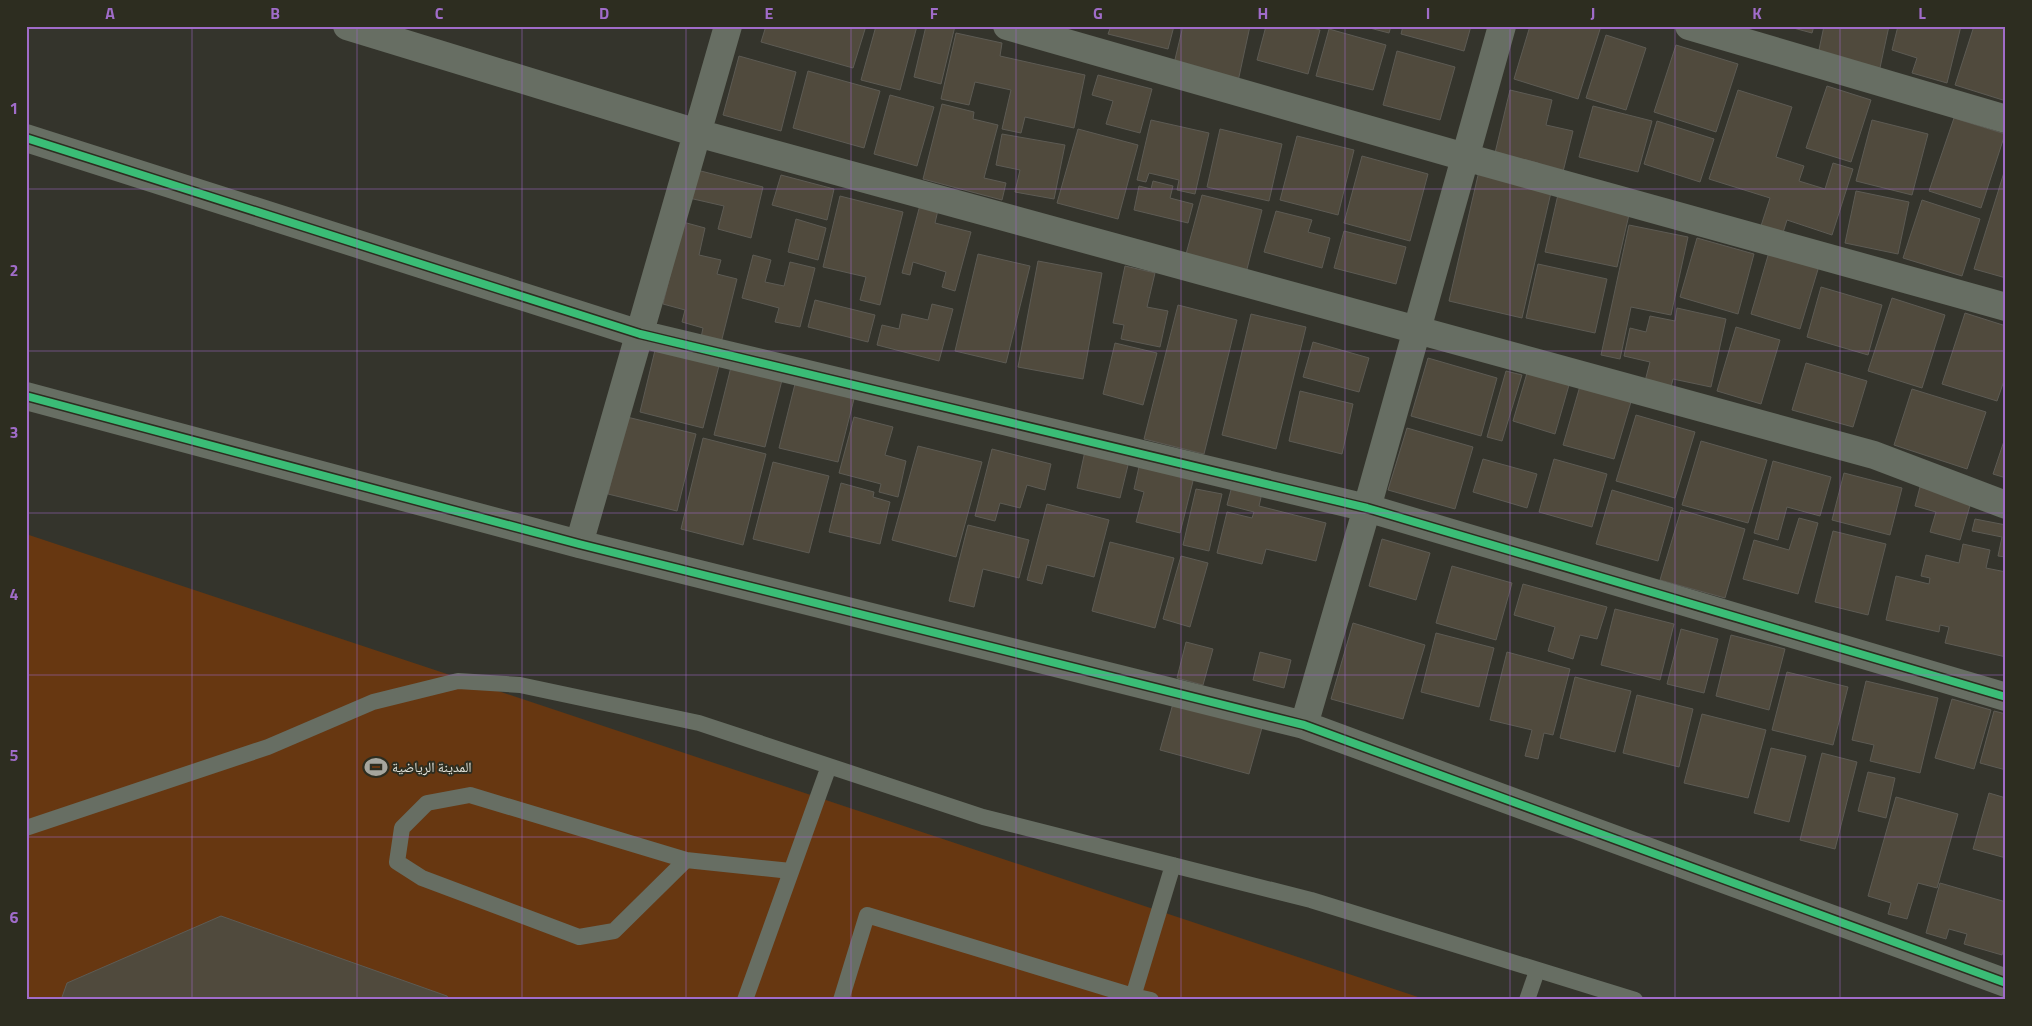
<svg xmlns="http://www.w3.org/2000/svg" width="2032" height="1026" font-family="'Titillium Web','Noto Naskh Arabic',sans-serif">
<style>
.green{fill:#673711}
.building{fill:#504a3d;stroke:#5d5b54}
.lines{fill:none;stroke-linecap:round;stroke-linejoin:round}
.lane{stroke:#676e63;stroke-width:16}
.street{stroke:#676e63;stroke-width:28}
.cycleway-casing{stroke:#2d2d20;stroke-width:11}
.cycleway{stroke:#3abd76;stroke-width:8}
.grid{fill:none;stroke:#a06cc9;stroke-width:1;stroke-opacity:0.55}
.labels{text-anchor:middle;stroke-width:4;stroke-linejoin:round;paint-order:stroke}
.poi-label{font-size:14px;fill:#e4e4db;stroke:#2d2d20;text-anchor:start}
.neatline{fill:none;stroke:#a06cc9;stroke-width:2}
.grid-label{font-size:16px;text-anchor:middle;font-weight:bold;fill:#a06cc9}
</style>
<rect width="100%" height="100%" fill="#34342c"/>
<!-- green -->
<path class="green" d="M26 534 1427 1000H26Z"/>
<!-- building -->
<path class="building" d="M766 26H866L853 68 761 42Z
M876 26H917L900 90 861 80Z
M926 26H955L941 84 914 77Z
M1111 26H1174L1168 49 1108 34Z
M1183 26H1250L1237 86 1172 72Z
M1266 26H1306L1320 30 1308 74 1257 60Z
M1362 26H1391L1389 33Z
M1403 26H1471L1464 51 1401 34Z
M1530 26H1601L1578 99 1514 79Z
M1786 26H1814L1812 33Z
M1824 26H1889L1878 77 1816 64Z
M1898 26H1961L1947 83 1912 73 1917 58 1892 50Z
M1974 26H2006V101L1955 85Z
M1329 29 1386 45 1373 90 1316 76Z
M956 33 1002 43 1000 56 1085 75 1074 128 1025 117 1021 133 1002 129 1011 90 975 82 969 105 941 99Z
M1606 35 1646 48 1626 110 1586 98Z
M1676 45 1738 64 1716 132 1654 112Z
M1397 51 1455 67 1440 120 1383 105Z
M739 56 796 72 781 131 723 115Z
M808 71 880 91 864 148 793 128Z
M1098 75 1152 89 1140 133 1106 124 1113 101 1092 95Z
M1827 86 1871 100 1851 162 1806 148Z
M1510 90 1552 100 1546 125 1573 131 1561 180 1535 174 1538 163 1495 153Z
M1738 90 1792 107 1776 157 1804 166 1799 181 1825 189 1833 163 1853 169 1832 235 1787 220 1781 239 1759 232 1770 198 1709 179Z
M890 95 934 107 917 166 874 154Z
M942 104 974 112 973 119 998 125 984 178 1006 183 1002 200 923 179Z
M1593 106 1652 121 1638 172 1579 157Z
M1954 118 2005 134 1981 208 1929 191Z
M1151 120 1209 133 1195 194 1177 190 1179 180 1149 173 1146 182 1137 180Z
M1872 120 1928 134 1912 195 1856 181Z
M1657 121 1714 139 1700 182 1644 164Z
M1078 129 1138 145 1118 219 1057 203Z
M1220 129 1282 144 1269 201 1207 187Z
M1002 134 1065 145 1054 199 1015 192 1020 170 996 165Z
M1297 136 1354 150 1338 215 1280 200Z
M1362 156 1428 174 1410 241 1344 223Z
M2006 166V278L1974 269Z
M697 170 763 187 751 238 718 229 724 206 689 198Z
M1479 171 1552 188 1522 318 1449 301Z
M781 175 834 189 827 220 772 205Z
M1153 181 1173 186 1170 198 1193 204 1188 223 1134 210 1139 186 1151 189Z
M1559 190 1631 206 1617 267 1545 252Z
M1856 191 1909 202 1898 254 1845 243Z
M1202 195 1262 210 1246 273 1185 258Z
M840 196 903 212 880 305 860 300 866 277 823 267Z
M1922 200 1980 219 1962 276 1903 258Z
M920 205 938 210 935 223 971 232 955 291 942 287 946 272 913 262 910 275 902 273Z
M1276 211 1312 220 1308 232 1330 238 1322 268 1264 252Z
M796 219 826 228 818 260 788 252Z
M683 222 705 228 699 255 721 260 717 274 737 279 720 347 700 342 703 328 682 322 685 310 663 304Z
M1629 225 1688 237 1671 315 1631 307 1620 359 1601 355Z
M1344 231 1406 247 1396 284 1334 268Z
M1697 238 1754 254 1738 314 1680 297Z
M1769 252 1819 266 1800 329 1751 314Z
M978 254 1030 266 1006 363 955 351Z
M753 255 771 260 765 282 784 286 790 262 815 268 800 327 775 322 779 308 742 298Z
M1038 261 1102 273 1083 379 1018 367Z
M1538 264 1607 279 1595 333 1526 318Z
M1125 266 1155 273 1147 307 1168 311 1160 347 1121 339 1124 325 1113 323Z
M1821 287 1882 305 1868 355 1807 337Z
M1892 298 1945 315 1922 388 1868 371Z
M815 300 875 315 868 342 808 327Z
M932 304 953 309 939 361 877 345 882 325 899 329 902 314 928 320Z
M1178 305 1237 320 1204 454 1144 439Z
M1677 308 1726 319 1711 387 1673 379 1670 391 1644 385 1650 362 1624 356 1630 328 1646 332 1650 316 1675 321Z
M1965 313 2006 326V375L1997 401 1942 384Z
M1251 314 1306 327 1276 449 1222 435Z
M1736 327 1780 340 1761 404 1717 391Z
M657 342 721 358 703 428 640 412Z
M1313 342 1369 358 1359 392 1303 377Z
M1115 343 1157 353 1143 405 1103 394Z
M1428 358 1497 378 1481 436 1411 416Z
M732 363 783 376 765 447 714 435Z
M1806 363 1867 381 1853 427 1792 410Z
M1506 371 1522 375 1502 441 1487 437Z
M1527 373 1569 385 1555 434 1513 421Z
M1582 379 1633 395 1614 459 1563 445Z
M796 380 855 395 838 462 779 448Z
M1912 389 1986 412 1967 469 1894 445Z
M1300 391 1353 404 1342 454 1289 441Z
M1636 415 1695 432 1675 498 1616 481Z
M627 417 696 434 677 511 608 494Z
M854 417 893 427 885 455 906 461 898 497 879 492 881 484 839 473Z
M1407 428 1473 447 1455 509 1388 490Z
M2006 435V478L1993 474Z
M703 438 766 454 743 545 681 529Z
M1701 441 1767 460 1748 523 1682 505Z
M918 446 982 462 956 557 892 540Z
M992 449 1051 464 1045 490 1027 485 1020 508 1000 503 995 521 975 516Z
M1085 451 1129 461 1120 498 1077 488Z
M1141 458 1195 473 1180 533 1136 522 1144 492 1134 489Z
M1483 459 1537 474 1527 508 1473 492Z
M1554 459 1607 474 1592 527 1539 512Z
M1773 461 1831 477 1820 516 1787 507 1778 540 1754 533Z
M773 462 829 476 809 553 753 539Z
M1844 473 1902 488 1890 535 1832 520Z
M841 483 874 492 873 497 890 502 880 544 829 532Z
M1232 486 1262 493 1259 506 1326 523 1316 561 1266 549 1262 564 1217 553 1227 512 1252 518 1254 512 1227 505Z
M1920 487 1971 502 1960 540 1930 532 1936 512 1915 506Z
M1196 489 1222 494 1209 551 1183 545Z
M1612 490 1673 508 1658 561 1596 544Z
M1047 504 1109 520 1094 577 1047 565 1042 584 1027 580Z
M1681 510 1745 529 1725 598 1660 580Z
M1799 518 1818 523 1798 594 1743 579 1754 540 1789 550Z
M1975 519 2006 525V557L1998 556 2002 537 1972 531Z
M968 525 1029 540 1019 578 983 569 974 607 949 601Z
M1833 531 1886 544 1868 615 1815 602Z
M1382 539 1430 553 1416 600 1369 586Z
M1110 542 1174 558 1155 628 1092 611Z
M1963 544 1990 550 1986 568 2006 572V657L1945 643 1949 627 1940 625 1939 632 1886 620 1896 576 1929 584 1930 578 1921 576 1926 555 1959 563Z
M1181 556 1208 563 1190 627 1163 619Z
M1452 566 1512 583 1496 640 1436 623Z
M1523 584 1607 607 1597 639 1580 635 1573 659 1548 651 1555 627 1514 615Z
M1615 609 1674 624 1660 680 1601 665Z
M1353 623 1425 645 1403 719 1331 699Z
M1681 629 1718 639 1704 693 1667 684Z
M1436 633 1494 648 1479 707 1421 692Z
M1731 635 1785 649 1769 710 1716 696Z
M1186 642 1213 649 1203 685 1177 678Z
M1260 652 1291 660 1284 688 1253 680Z
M1507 652 1570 669 1553 735 1544 733 1538 759 1525 756 1532 730 1490 720Z
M1787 672 1848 687 1833 745 1772 730Z
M1575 677 1631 691 1615 752 1560 738Z
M1866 681 1938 698 1920 773 1870 761 1874 745 1852 740Z
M1637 695 1693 709 1679 767 1623 753Z
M1952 699 1991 710 1974 769 1935 758Z
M1174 700 1263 724 1249 774 1160 750Z
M1994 711 2006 714V770L1980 763Z
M1702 714 1766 730 1748 798 1684 783Z
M1771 748 1806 756 1789 822 1754 813Z
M1822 753 1857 762 1835 849 1800 840Z
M1868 772 1895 778 1886 818 1858 811Z
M1989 793 2006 798V858L1973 849Z
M1896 797 1958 814 1937 888 1918 883 1907 919 1888 914 1891 903 1868 896Z
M1940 883 2006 902V940L2002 955 1964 944 1967 934 1949 929 1946 939 1926 933Z
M221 916 447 996 449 1000H61L67 983Z"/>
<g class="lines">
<!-- lane -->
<path class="lane" d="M26 828 268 747 373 702 458 681 520 685 699 723 983 817 1311 900 1635 1000
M686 860 614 931 579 937 422 878 397 862 402 828 427 803 470 795 686 860 791 871
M745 1000 829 766
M841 1000 867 915 1133 996 1151 1000
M1132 1000 1173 865
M1527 1000 1537 971"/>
<!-- street -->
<path class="street" d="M347 26 697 133 1874 455 2006 505
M1007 26 1465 157 2006 307
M1689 26 2006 119
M26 138 640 334 1367 508 2006 697
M26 396 579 544 1304 725 2006 983
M579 544 728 26
M1304 725 1367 508 1502 26"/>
<defs>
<path id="cycleway" d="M26 138 640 334 1367 508 2006 697
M26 396 579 544 1304 725 2006 983"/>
</defs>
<!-- cycleway casing -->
<use href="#cycleway" class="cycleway-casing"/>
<!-- cycleway -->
<use href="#cycleway" class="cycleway"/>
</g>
<!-- grid -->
<path class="grid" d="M192 26V1000M357 26V1000M522 26V1000M686 26V1000M851 26V1000M1016 26V1000M1181 26V1000M1345 26V1000M1510 26V1000M1675 26V1000M1840 26V1000M26 189H2006M26 351H2006M26 513H2006M26 675H2006M26 837H2006"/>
<!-- icons -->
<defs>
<symbol id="stadium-bare" viewBox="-9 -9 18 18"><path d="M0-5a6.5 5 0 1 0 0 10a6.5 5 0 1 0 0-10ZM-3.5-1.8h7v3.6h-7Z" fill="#a6a69e" stroke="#2d2d20" stroke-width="2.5" paint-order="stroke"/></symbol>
</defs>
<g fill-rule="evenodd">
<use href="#stadium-bare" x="360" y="751" width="32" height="32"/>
</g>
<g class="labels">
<!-- poi labels -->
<g class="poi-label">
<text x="392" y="772">المدينة الرياضية</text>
</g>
</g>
<!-- border -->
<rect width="2032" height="1026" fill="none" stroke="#2d2d20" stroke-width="55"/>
<rect x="28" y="28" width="1976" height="970" class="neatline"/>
<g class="grid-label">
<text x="110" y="19">A</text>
<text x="275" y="19">B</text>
<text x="439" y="19">C</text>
<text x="604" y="19">D</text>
<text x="769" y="19">E</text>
<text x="934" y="19">F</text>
<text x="1098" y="19">G</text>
<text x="1263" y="19">H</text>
<text x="1428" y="19">I</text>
<text x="1593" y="19">J</text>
<text x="1757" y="19">K</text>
<text x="1922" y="19">L</text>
<text x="14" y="114">1</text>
<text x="14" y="276">2</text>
<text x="14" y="438">3</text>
<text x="14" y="600">4</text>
<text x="14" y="761">5</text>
<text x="14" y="923">6</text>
</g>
</svg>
